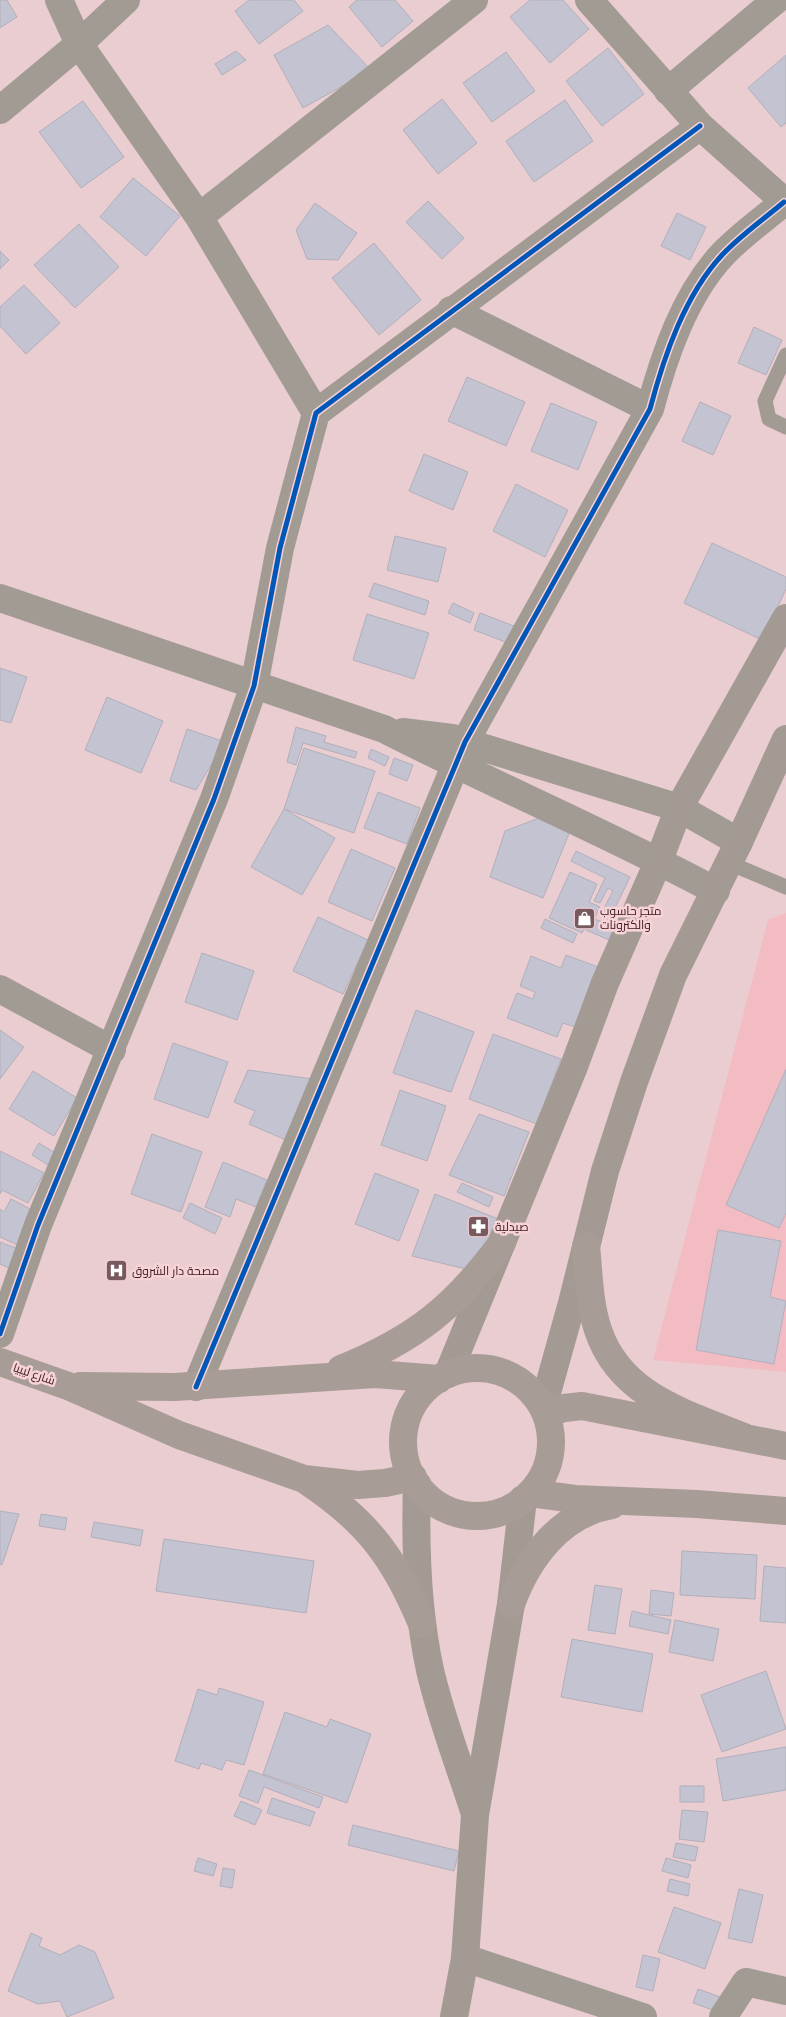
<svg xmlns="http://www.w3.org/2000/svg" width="786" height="2017" font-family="'IBM Plex Sans',Cairo,sans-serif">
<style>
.built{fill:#f3bcc3}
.building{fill:#c4c3d1;stroke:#b1afbb}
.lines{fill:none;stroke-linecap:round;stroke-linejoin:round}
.lane{stroke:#a29b94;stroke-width:15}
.street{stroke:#a29b94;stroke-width:28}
.secondary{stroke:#a39a94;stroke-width:28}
.primary{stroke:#a89c96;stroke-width:28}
.cycleway-casing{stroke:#f7d2d7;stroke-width:8}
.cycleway{stroke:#0057b8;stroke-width:5}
.labels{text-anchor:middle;stroke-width:5;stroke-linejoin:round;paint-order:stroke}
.poi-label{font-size:12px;fill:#3b1a20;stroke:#f7d2d7;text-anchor:start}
.street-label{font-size:12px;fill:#3b1a20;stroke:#f7d2d7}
</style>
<rect width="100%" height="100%" fill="#e9cdd0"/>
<!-- built -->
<path class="built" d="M786 913V1372L653 1360 768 920Z"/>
<!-- building -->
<path class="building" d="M0 0H7L17 17 0 28Z
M249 0H294L303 11 259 44 235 11Z
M357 0H395L413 21 382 47 349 7Z
M530 0H563L589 29 550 63 510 17Z
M328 25 371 70 303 108 274 55Z
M608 48 644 94 602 126 566 81Z
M236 51 246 60 222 75 215 64Z
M506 52 535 91 492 122 463 83Z
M786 55V123L781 127 748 88Z
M442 99 477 143 438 174 403 130Z
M565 100 593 141 534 182 506 141Z
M83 101 124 157 81 188 39 132Z
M133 178 180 216 146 256 100 217Z
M428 201 464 238 442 259 406 222Z
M315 203 357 233 338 260 307 259 296 230Z
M677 213 706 227 690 260 661 246Z
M79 224 119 267 75 308 34 265Z
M374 243 421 300 379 335 332 278Z
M0 251 9 260 0 269Z
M24 285 60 323 26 354 0 326V307Z
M754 327 782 340 766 375 738 363Z
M467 377 525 402 506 446 448 421Z
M700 402 731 416 713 455 682 441Z
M551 403 597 422 578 470 531 451Z
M424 454 468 472 453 510 409 491Z
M516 484 568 510 545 557 493 531Z
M395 536 446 548 438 582 387 570Z
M712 543 786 577V589L762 640 684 603Z
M374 583 429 601 425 615 369 597Z
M453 603 474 613 470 623 448 613Z
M480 613 514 626 508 643 474 630Z
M367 614 429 633 414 679 353 660Z
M0 668 27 677 11 723 0 720Z
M107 697 163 721 141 773 85 750Z
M296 727 326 736 324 742 357 752 355 758 303 743 296 765 287 762Z
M187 729 225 742 196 790 170 781Z
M304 748 375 771 354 833 284 809Z
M371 749 389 757 385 766 368 758Z
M394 758 413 765 407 781 389 774Z
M378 792 420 808 407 844 364 828Z
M284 809 335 838 302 895 251 867Z
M539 818 570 831 543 898 490 877 505 831Z
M351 849 395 868 372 921 328 902Z
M576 851 630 877 614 910 605 906 613 891 608 888 600 903 594 901 605 878 571 861Z
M570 872 597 884 589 902 600 907 594 919 603 922 606 915 602 912 604 909 613 913 608 925 614 928 609 940 584 929 582 933 549 918Z
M318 917 368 940 343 994 293 971Z
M545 919 577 934 573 943 541 928Z
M202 953 254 971 237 1020 185 1002Z
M566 955 598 967 575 1027 563 1023 557 1037 507 1018 517 993 533 999 535 992 520 986 531 956 561 968Z
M416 1010 474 1032 451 1092 393 1073Z
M0 1030 24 1047 0 1079Z
M493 1034 561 1059 537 1124 469 1099Z
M173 1043 228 1062 208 1118 154 1099Z
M786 1069V1213L779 1228 726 1205Z
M248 1070 312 1079 286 1140 249 1124 255 1111 234 1102Z
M33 1071 77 1098 54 1136 9 1109Z
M400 1090 446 1106 427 1161 381 1145Z
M479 1114 529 1132 504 1196 449 1175Z
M152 1134 202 1152 181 1212 131 1194Z
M39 1143 55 1153 48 1165 32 1155Z
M0 1151 44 1173 28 1203 2 1190 0 1194Z
M223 1162 267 1180 256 1207 236 1199 230 1217 205 1207Z
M375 1173 419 1190 399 1241 355 1224Z
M462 1183 493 1197 489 1207 457 1192Z
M435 1194 501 1220 470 1270 412 1256Z
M11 1199 38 1213 22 1247 0 1237V1209L4 1212Z
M190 1203 222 1218 215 1234 183 1218Z
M718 1230 781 1241 770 1297 786 1301 774 1364 696 1350Z
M0 1242 21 1250 13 1270 0 1264Z
M0 1511 19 1514 2 1565 0 1564Z
M41 1514 67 1518 65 1530 39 1526Z
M94 1522 143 1530 140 1546 91 1537Z
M164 1539 314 1561 306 1613 156 1591Z
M682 1551 757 1555 755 1599 680 1595Z
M764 1566 786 1568V1623L760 1621Z
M595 1585 622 1589 615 1634 588 1630Z
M651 1590 674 1593 671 1616 649 1614Z
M632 1611 671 1620 668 1634 629 1626Z
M675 1620 719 1629 713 1661 669 1652Z
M572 1639 653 1654 642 1712 561 1697Z
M766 1671 786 1729 722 1752 701 1695Z
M219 1688 264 1702 244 1765 226 1760 222 1770 201 1763 199 1769 175 1761 198 1689 217 1695Z
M285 1712 327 1727 330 1719 371 1734 347 1803 263 1774Z
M786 1747V1790L723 1801 716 1759Z
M249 1770 323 1797 319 1808 264 1787 258 1803 239 1796Z
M680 1786H704V1802H680Z
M272 1798 315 1812 310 1826 267 1813Z
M241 1801 262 1810 255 1825 234 1816Z
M682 1810 708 1812 704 1842 679 1839Z
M353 1825 459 1851 454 1871 348 1845Z
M676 1843 698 1847 695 1861 673 1857Z
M198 1858 217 1864 213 1876 194 1871Z
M666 1858 691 1865 688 1878 662 1871Z
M223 1868 235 1870 232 1888 220 1886Z
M670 1879 690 1884 688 1896 667 1891Z
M739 1889 763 1895 752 1943 728 1938Z
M674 1907 721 1923 705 1969 658 1952Z
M31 1933 42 1938 39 1946 60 1955 79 1945 95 1952 114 1998 67 2017 60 2001 38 2004 8 1991Z
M643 1955 660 1959 653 1991 636 1987Z
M698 1989 726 1999 721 2013 693 2003Z"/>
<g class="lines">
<!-- lane -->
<path class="lane" d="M786 355 765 401 769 419 786 427
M729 863 786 887"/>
<!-- street -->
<path class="street" d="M59 0 79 44 199 217 316 413
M589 0 700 126 786 203
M668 91 776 0
M0 110 79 44 126 0
M199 217 474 0
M451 310 650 409
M0 598 384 729C494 785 607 833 716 891
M403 732 452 738 679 808 739 842
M0 989 112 1050
M0 1334 38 1225 214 799 254 686 280 548 316 413 700 126
M196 1387 465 742 650 409C664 356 685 294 723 254 741 235 764 219 784 202
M465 1958 643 2017
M723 2017 746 1982 786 1991"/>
<!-- secondary -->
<path class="secondary" d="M448 1374 573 1069 605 983 659 860 679 808 786 618
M543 1407 572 1303 605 1171 634 1082 673 975 739 842 786 739
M417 1484C415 1545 417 1610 430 1670 441 1718 459 1764 474 1811
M454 2017 465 1958 475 1815 511 1604 523 1499"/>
<!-- primary -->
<path class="primary" d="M586 1246C589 1274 589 1303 598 1330 620 1396 685 1413 744 1437
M0 1362 68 1386 179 1435 304 1479 358 1485 385 1483 413 1477
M403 1442a74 74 0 1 1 148 0a74 74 0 1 1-148 0Z
M341 1369C415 1339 455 1307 502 1243
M80 1386 175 1387 375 1374 439 1379
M546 1414 564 1408 582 1406 786 1446
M307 1481C367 1521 395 1558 422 1624
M530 1493 575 1499 697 1504 786 1511
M511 1604C528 1558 560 1514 612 1505"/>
<defs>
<path id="cycleway" d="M0 1334 38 1225 214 799 254 686 280 548 316 413 700 126
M196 1387 465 742 650 409C664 356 685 294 723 254 741 235 764 219 784 202"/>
</defs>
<!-- cycleway casing -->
<use href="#cycleway" class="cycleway-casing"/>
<!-- cycleway -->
<use href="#cycleway" class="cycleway"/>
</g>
<!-- icons -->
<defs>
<symbol id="shop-square" viewBox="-11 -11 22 22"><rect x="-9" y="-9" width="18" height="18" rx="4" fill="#78595e" stroke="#f7d2d7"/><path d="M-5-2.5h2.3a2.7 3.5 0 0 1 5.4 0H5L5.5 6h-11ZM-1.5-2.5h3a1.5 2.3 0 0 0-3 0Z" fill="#fff"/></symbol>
<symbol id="pharmacy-square" viewBox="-11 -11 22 22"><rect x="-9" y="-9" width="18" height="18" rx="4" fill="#78595e" stroke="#f7d2d7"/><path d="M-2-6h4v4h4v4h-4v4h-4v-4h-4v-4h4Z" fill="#fff"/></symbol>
<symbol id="hospital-square" viewBox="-11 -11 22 22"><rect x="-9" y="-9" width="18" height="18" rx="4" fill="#78595e" stroke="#f7d2d7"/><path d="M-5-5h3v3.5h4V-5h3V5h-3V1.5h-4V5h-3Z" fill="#fff"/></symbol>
</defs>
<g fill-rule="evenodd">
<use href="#shop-square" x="572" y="906" width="25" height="25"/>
<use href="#pharmacy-square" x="466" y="1214" width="25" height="25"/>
<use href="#hospital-square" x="104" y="1258" width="25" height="25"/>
</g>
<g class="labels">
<!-- poi labels -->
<g class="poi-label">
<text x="600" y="915">متجر حاسوب<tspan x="600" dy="14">والكترونات</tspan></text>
<text x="495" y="1231">صيدلية</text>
<text x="132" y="1275">مصحة دار الشروق</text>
</g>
<!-- street labels -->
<g class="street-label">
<text transform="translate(34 1374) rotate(19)" y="4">شارع ليبيا</text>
</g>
</g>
</svg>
